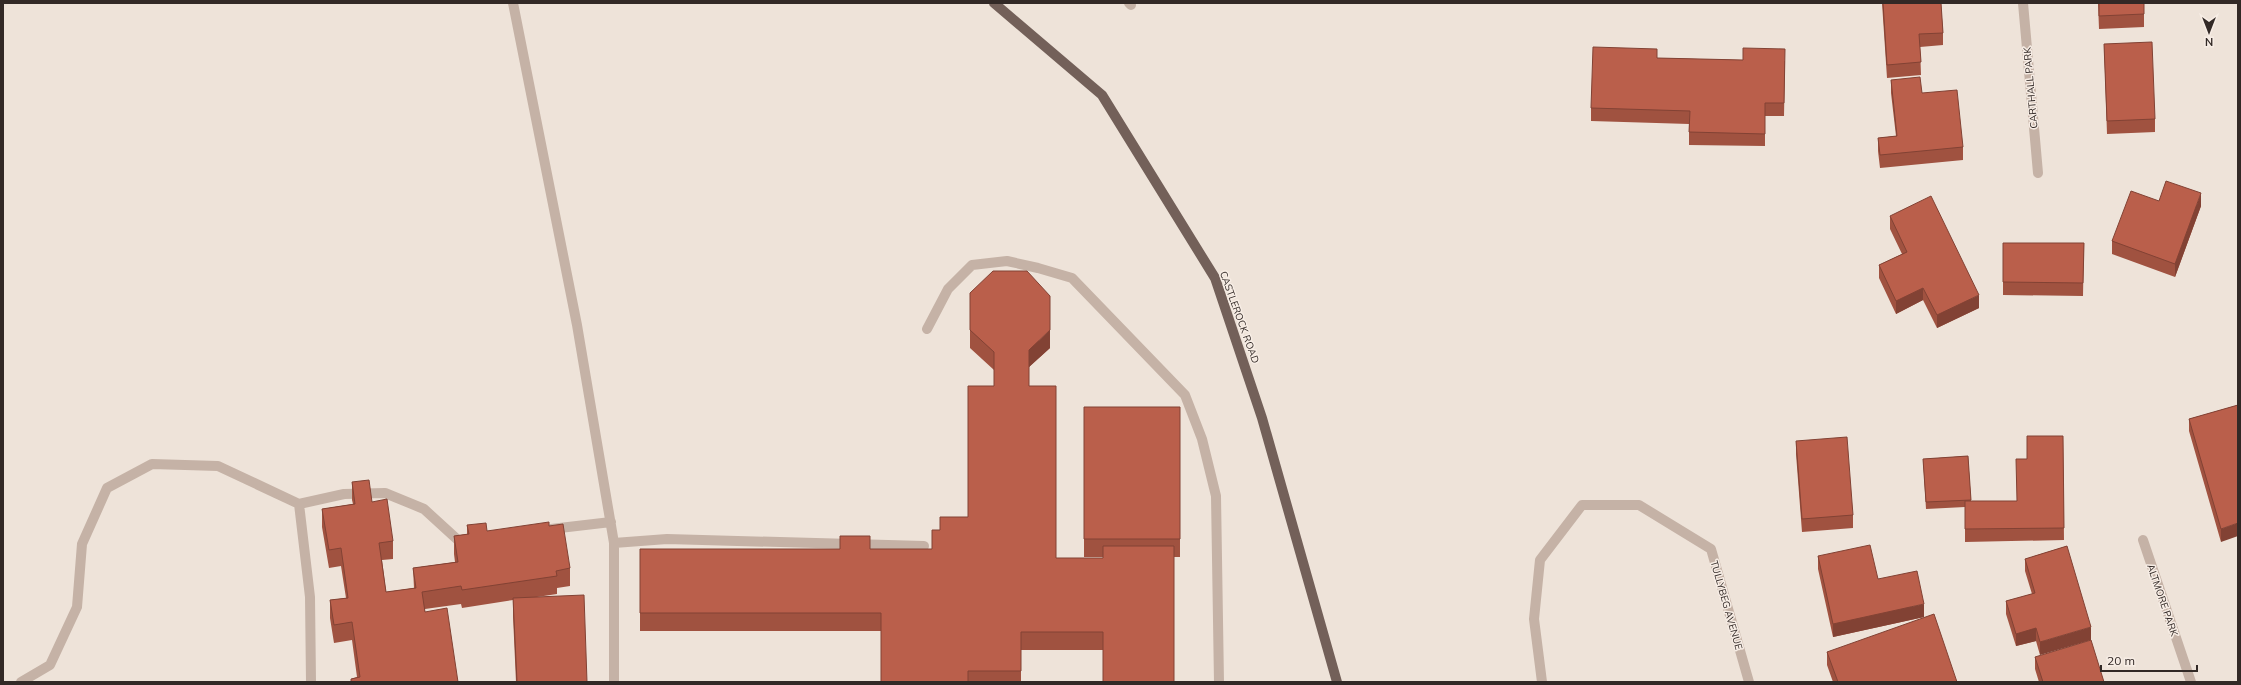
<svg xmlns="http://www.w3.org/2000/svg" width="2241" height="685" font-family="Mulish,sans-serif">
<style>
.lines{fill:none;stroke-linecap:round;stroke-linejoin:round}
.service{stroke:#c5b2a6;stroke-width:10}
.minor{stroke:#c5b2a6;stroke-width:10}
.primary{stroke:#736059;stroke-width:10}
.wall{fill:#a05240}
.shaded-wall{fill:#824234}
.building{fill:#ba5f4b;stroke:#824234}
.labels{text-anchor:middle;stroke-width:3;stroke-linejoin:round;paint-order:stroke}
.street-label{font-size:10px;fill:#322926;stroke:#f7ede5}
</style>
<rect width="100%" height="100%" fill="#eee3d9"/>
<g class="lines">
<!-- service -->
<path class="service" d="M513 3 577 325 614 543V682
M927 329 948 289 972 265 1007 261 1038 268 1072 278 1185 395 1202 439 1216 496 1219 682
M299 504 310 597 311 682
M551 529 611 522
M614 543 667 539 924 546
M21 682 50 665 77 607 82 544 107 488 152 464 218 466 299 504 344 494 385 493 424 509 459 541 464 540"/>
<!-- minor -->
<path class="minor" d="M1129 3 1131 5
M2023 3 2038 173
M2143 540 2191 682
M1542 682 1534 619 1540 560 1582 505H1639L1711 549 1749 682"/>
<!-- primary -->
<path class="primary" d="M994 3 1102 95 1215 278 1262 418 1337 682"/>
</g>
<!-- wall -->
<path class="wall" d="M1882 3H1941L1943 33V45L1920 47 1921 75 1887 78Z
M2098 3H2144V27L2099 29Z
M2104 44 2155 119V132L2107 134Z
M1657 58 1785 61 1784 116H1765V146L1689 145V124L1591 121V108Z
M1891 80 1922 93 1963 147V160L1880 168 1878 151V138L1896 136 1891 93Z
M2159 201 2201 206 2175 277 2112 254V241Z
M1890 216 1979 308 1937 328 1923 300 1896 314 1879 278V265L1902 254 1890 229Z
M2003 243H2084L2083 296 2003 295Z
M970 293 1050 348 1029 367V386L1056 558H1103V557H1084V407H1180V557H1174L1103 650H1021V682H881V631H640V549H932L940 530 968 517 994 386V370L970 348Z
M2238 405 2221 542 2189 431V419Z
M2063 436 2064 540 1965 542V507L1926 509 1923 459 1968 456 1971 501H2017L2027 459Z
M1796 441 1853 515V528L1802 532 1796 454Z
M352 482 372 502 393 541V559L382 560 386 592 414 588 413 568 455 562 454 554V536L467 534V525L487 531 549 526 570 568V586L557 588V594L537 597 587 682H516L513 616V600L462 608 461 604 425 609V612L458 682H351V679L357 677 352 640 334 643 330 618V600L346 598 341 566 329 568 322 527V509L353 504 352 500Z
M2067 546 2040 655 2036 641 2016 646 2006 614V601L2032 594 2025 571V559Z
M1818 556 1878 579 1924 617 1833 637 1818 569Z
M1827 652 1957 682H1833L1827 665Z
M2035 657 2104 682H2039L2035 669Z"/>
<!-- shaded-wall -->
<path class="shaded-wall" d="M2201 193V206L2175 277V264Z
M1923 288V300L1896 314V301Z
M1979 295V308L1937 328V315Z
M1050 330V348L1029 367V350Z
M2238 523V536L2221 542V529Z
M1924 604V617L1833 637V624Z
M2091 627V640L2040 655V642Z
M2036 628V641L2016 646V634Z"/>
<!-- building -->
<path class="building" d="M1883 3H1941L1943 33 1919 34 1921 62 1887 65Z
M2099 3H2144V14L2099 16Z
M2152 42 2155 119 2107 121 2104 44Z
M1593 47 1657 49V58L1743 60V48L1785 49 1784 103H1765V134L1689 132 1690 111 1591 108Z
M1920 77 1922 93 1957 90 1963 147 1880 155 1878 138 1897 136 1891 80Z
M2166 181 2201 193 2175 264 2112 241 2131 191 2159 201Z
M1931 196 1979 295 1937 315 1923 288 1896 301 1879 265 1907 252 1890 216Z
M2003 243H2084L2083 283 2003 282Z
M993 271H1027L1050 296V330L1029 350V386H1056V558H1103V546H1174V682H1103V632H1021V671H968V682H881V613H640V549H840V536H870V549H932V530H940V517H968V386H994V352L970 330V293Z
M2238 405V523L2221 529 2189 419Z
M1084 407H1180V539H1084Z
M2027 436H2063L2064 528 1965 529V501H2017L2016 459H2027Z
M1847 437 1853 515 1802 519 1796 441Z
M1968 456 1971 500 1926 502 1923 459Z
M369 480 372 502 387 499 393 541 379 543 386 592 416 588 413 568 458 562 454 536 469 534 467 525 486 523 487 531 549 522V526L563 524 570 568 556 571 557 576 462 590 461 586 422 592 425 612 447 608 458 682H351V679L360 677 352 622 334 625 330 600 348 598 341 548 329 550 322 509 355 504 352 482Z
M1870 545 1878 579 1917 571 1924 604 1833 624 1818 556Z
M2067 546 2091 627 2040 642 2036 628 2016 634 2006 601 2035 593 2025 559Z
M584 595 587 682H517L513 598Z
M1934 614 1957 682H1838L1827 652Z
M2091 640 2104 682H2043L2035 657Z"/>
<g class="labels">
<!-- street labels -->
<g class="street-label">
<text transform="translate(2030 88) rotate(-95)" y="4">CARTHALL PARK</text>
<text transform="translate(1240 317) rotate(70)" y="4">CASTLEROCK ROAD</text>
<text transform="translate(2163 600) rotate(71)" y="4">ALTMORE PARK</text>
<text transform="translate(1727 605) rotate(74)" y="4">TULLYBEG AVENUE</text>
</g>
</g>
<!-- border -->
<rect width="2241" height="685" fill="none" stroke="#322926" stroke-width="8"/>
<!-- north arrow -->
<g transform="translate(2209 32) rotate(180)" stroke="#f7ede5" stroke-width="3" paint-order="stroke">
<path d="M0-3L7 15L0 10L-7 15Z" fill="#322926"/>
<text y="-6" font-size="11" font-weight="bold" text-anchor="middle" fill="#322926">N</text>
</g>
<!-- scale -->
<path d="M2101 665v6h96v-6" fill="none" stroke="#322926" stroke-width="2"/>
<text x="2107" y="665" font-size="12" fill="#322926" stroke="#f7ede5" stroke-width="3" paint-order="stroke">20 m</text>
</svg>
